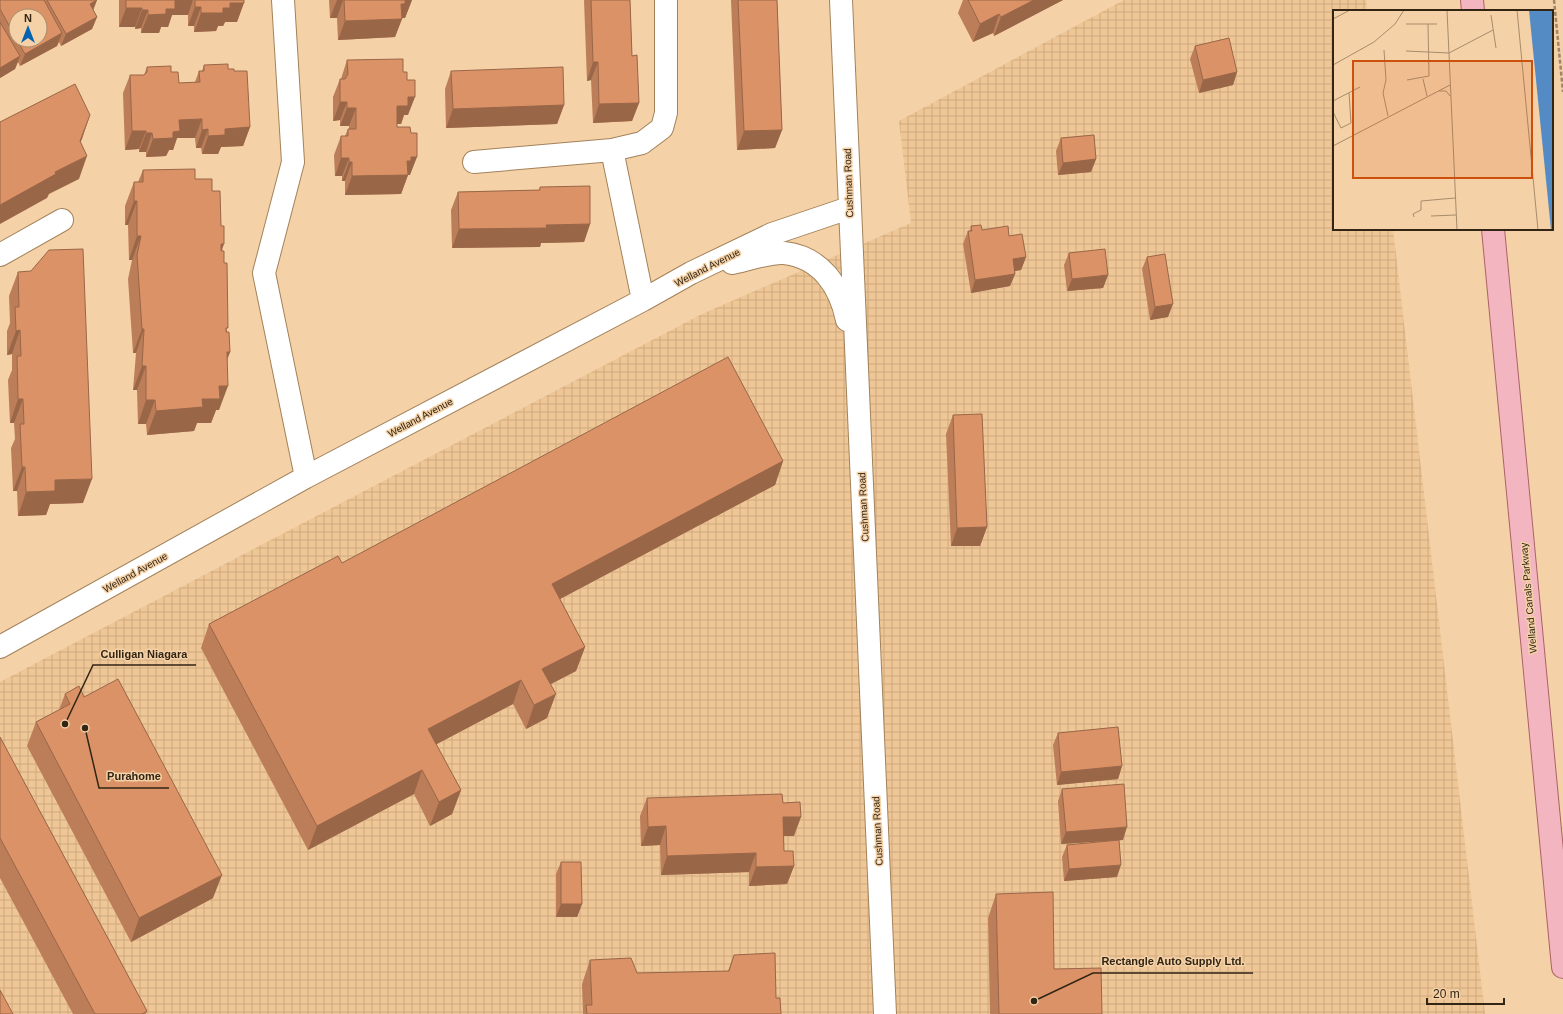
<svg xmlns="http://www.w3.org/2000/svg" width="1563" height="1014" font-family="Arial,sans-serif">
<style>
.industrial{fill:url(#industrial-grid)}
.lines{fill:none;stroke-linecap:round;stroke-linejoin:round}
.minor-casing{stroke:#a3825a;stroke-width:24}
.major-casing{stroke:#aa6367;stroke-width:24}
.path{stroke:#a08667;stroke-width:2.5;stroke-dasharray:4 2;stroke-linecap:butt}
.minor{stroke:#fff;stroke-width:22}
.major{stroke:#f3b5bf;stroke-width:22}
.wall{fill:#bc7e59;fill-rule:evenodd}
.shaded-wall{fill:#996648}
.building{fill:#db9267;stroke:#996648}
.labels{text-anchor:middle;stroke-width:3;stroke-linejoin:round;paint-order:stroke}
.street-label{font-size:10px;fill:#322514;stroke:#f5d1a7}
.inset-road{fill:none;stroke:#a78c6c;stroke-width:1}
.view{fill:#cd510d;fill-opacity:0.15;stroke:#cd510d;stroke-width:2}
.inset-edge{fill:none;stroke:#322514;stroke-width:2}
.leader{fill:none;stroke:#322514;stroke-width:1.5}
.callout-dot{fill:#322514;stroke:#f5d1a7;stroke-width:1.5}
.callout-label{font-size:11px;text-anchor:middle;font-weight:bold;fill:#322514;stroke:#f5d1a7;stroke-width:3;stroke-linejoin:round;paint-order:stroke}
</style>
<defs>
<pattern id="industrial-grid" width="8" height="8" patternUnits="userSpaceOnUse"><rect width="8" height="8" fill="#efc695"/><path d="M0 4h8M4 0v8" fill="none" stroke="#cdaa80"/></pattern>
</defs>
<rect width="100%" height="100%" fill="#f5d1a7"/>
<!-- industrial -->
<path class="industrial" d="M1124 0H1366L1367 11H1334V229H1393L1485 1014H0V682L702 314 911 223 899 121Z"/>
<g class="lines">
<defs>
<path id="minor" d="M283 0 293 162 264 273 306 477
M841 0 885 1014
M612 150 643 300
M474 162 612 150 642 143 662 128 666 113V0
M0 255 62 220
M732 263C746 260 771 252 784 253 821 257 840 286 847 320
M0 647 306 477 643 300 691 273 772 234 849 208"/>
<path id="major" d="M1472 0 1473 11
M1493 229 1563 967"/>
</defs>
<!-- minor casing -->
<use href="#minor" class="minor-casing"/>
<!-- major casing -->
<use href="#major" class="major-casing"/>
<!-- path -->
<path class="path" d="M1554 0 1563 92"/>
<!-- minor -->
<use href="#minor" class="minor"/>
<!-- major -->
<use href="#major" class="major"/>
</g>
<!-- wall -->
<path class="wall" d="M0 0H97L93 10 97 17 92 29 61 46 59 42 57 46 20 66 18 62 15 69 0 78ZM16 16 40 40H16Z
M119 0H244L237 22H225L223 26H218L216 31 194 32V26H188V15H172L168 27H161L159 33H141V28L135 29V27H119Z
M329 0H412L405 18H402L395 37 338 40 337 18H330Z
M584 0H630L632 56 639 103 632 121 593 123 591 80 587 81Z
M731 0H777L782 130 775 148 737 150Z
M963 0H1063L994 36 993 33 973 42 958 13Z
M1195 46 1237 72 1233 85 1199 93 1190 59Z
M347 60 403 72 408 115H404L401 124H397V127L410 175H408L401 194 345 195V181H342V176H335L334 155 341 136H345L348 129H349V126H340V120L333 121V97L340 79H341Z
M204 65 228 69 234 71 250 127 243 146 221 147 218 154H202L201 148H196L195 138H177L173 150H169L166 156 146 157V152H139V149L125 150 123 93 130 75H144L147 67 171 72 179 83 195 82 199 71H202Z
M451 71 564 105 557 124 446 128 445 89Z
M1061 138 1096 159 1091 172 1058 175 1056 151Z
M143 170 195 179 212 191 221 226 227 332 230 352 227 359 219 410H216L211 423H197L194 431 147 435 146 424H138L137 390H133L136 353H133L128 279 132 260H129L128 225H125V206L134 182H138Z
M540 187 590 224 584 242 541 243 540 247 452 248 451 210 458 192 539 190Z
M971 226 982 230 1009 236 1026 257 1021 270 1014 271 1015 274 1010 286 971 293 963 244 968 231H970Z
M1069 253 1108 275 1103 288 1067 291 1064 265Z
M1147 257 1168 317 1150 320 1142 269Z
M18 272 83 503 50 504 46 515 18 516 17 491H13L11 448 15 439 14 423H10L8 380 12 370V354L7 355V331L10 323 9 296Z
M953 415 987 527 980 546H951L946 434Z
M783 461 775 485 560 599 585 647 576 671 550 684 547 718 526 729 513 704 436 744 461 790 452 814 430 826 414 794 308 850 201 648 209 624 342 563Z
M65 694 84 697 213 898 131 942 27 746 36 722 59 710Z
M1058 733 1122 766 1118 779 1057 785 1053 745Z
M0 737 147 1011 146 1014H73L0 878Z
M1062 789 1123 840 1061 844 1058 801Z
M647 798 783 803 794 836H784V851L794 866 787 884 749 886V872L661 875 660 845 641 846 640 816Z
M1067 845 1117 877 1064 881 1062 857Z
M561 862 582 904 577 917H556V874Z
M996 894 1054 969 1102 1014H990L988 918Z
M734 955 776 998 781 1014H583L582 984 590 960 637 973 728 971Z"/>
<!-- shaded-wall -->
<path class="shaded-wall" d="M97 0 92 13 90 4Z
M173 0H193L188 15H172L168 27H161L159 33H141L148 15Z
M337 0H343L337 18H330Z
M405 0H412L405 18H400L402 19 395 37 338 40 345 21 401 4Z
M1034 0H1063L994 36 1001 17Z
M230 3H244L237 22H225L223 26H218L216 31 194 32 201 13 223 8Z
M195 7H201L194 26H188Z
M126 8H142L135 27H119Z
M142 10H148L141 28 135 29Z
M999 14 993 33 973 42 980 24Z
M97 17 92 29 61 46 66 34Z
M62 33 57 46 20 66 25 54Z
M20 56 15 69 0 78V68Z
M593 62H598L591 80 587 81Z
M1237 72 1233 85 1199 93 1203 80Z
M408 97H415L408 115H404L401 124H390L397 106Z
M340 102H347L340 120 333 121Z
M639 103 632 121 593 123 599 104Z
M564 105 557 124 446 128 453 109Z
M347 108H356L349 126H340Z
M90 115 82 139 72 163 87 156 79 179 49 194 47 198 0 224V205L55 172 80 141Z
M202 119 195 138H177L173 150H169L166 156 146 157 153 139 179 120Z
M250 127 243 146 221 147 218 154H202L208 136 225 129Z
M208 129 201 148H196L202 130Z
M782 130 775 148 737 150 744 131Z
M132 131H146L139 149 125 150Z
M146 133H152L146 152H139Z
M411 157H417L410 175H406H408L401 194 345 195 352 176 407 161Z
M341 158H349L342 176H335Z
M1096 159 1091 172 1058 175 1063 163Z
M349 162H352L345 181H342Z
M134 201H137L128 225H125Z
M590 224 584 242 541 243 540 247 452 248 459 229 546 225Z
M137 236H141L132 260H129Z
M221 244H224L215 268Z
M1026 257 1021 270 1008 272 1013 259Z
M1015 274 1010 286 971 293 975 280Z
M1108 275 1103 288 1067 291 1072 279Z
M1173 304 1168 317 1150 320 1155 307Z
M142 329H144L136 353H133Z
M20 330 12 354 7 355 16 331Z
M227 352H230L221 376Z
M142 366H146L137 390H133Z
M219 386H228L219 410H216L211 423H197L194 431 147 435 156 411 202 399Z
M18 399H23L14 423H10Z
M146 400H155L146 424H138Z
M783 461 775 485 543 608 552 584Z
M22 467H25L17 491H13Z
M92 479 83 503 50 504 46 515 18 516 26 492 55 480Z
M987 527 980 546H951L957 528Z
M585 647 576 671 534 693 542 669Z
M521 680 513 704 420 753 428 729Z
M556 694 547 718 526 729 534 705Z
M1122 766 1118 779 1057 785 1061 772Z
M422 770 414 794 308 850 317 826Z
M461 790 452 814 430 826 439 802Z
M783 817H801L794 836H776Z
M666 826 660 845 641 846 648 827Z
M1127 827 1123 840 1061 844 1066 832Z
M756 853 749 872 661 875 667 856Z
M1121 865 1117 877 1064 881 1069 869Z
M794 866 787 884 749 886 756 867Z
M222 875 213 898 131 942 139 918Z
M561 904H582L577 917H556Z"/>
<!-- building -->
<path class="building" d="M0 0H44L62 33 25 54 17 40H40V16H16V38L0 9Z
M47 0H97L90 4 97 17 66 34Z
M126 0H175V9H166V14L148 15V10H142V8H126Z
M195 0H244V3H230V8H223V13H201V7H195Z
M344 0H405V4H401L402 19 345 21Z
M591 0H630L632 56 637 55 639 103 599 104 598 62H593Z
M738 0H777L782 130 744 131Z
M968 0H1034L1001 17 999 14 980 24Z
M0 22 20 56 0 68Z
M1229 38 1237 72 1203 80 1195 46Z
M403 59V72H407V80H415V97H408V106H397V127H410L411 133H417V157H411V161H407L408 175 352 176V162H349V158H341V136H348V129H356V108H347V102H340V79H345L348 74 347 60Z
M228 64V69H234V71H247L250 127 225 129V135L208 136V129L202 130V119L179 120 180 131 173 132V138L153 139 152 133H146V131H132L130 75H144L147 72V67L171 66V72H178L179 83 200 82 199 71H204V65Z
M563 67 564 105 453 109 451 71Z
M75 84 90 115 80 141 87 156 55 172 56 174 0 205V122Z
M1094 135 1096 159 1063 163 1061 138Z
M195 169V179H212V191H220L221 226H224V244H221V251H224V263H227L228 328H226V332H229L230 352H227L228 386H219L220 399H202L203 407 156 411 155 400H146V366H142L144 329H142L137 255 141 236H137V201H134V182H143V170Z
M590 186V224L546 225 547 228 459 229 458 192 540 190V187Z
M981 225 982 230 1008 226 1009 236 1022 234 1026 257 1013 259 1015 274 975 280 968 231H972L971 226Z
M83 249 92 479 55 480V491L26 492 25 467H22L20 424H24L23 399H18L17 356H21L20 330 16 331 15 307H19L18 272 31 271 49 250Z
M1105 249 1108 275 1072 279 1069 253Z
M1165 254 1173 304 1155 307 1147 257Z
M728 357 783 461 552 584 585 647 542 669 556 694 534 705 521 680 428 729 461 790 439 802 422 770 317 826 209 624 338 556 342 563Z
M982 414 987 527 957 528 953 415Z
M118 679 222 875 139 918 36 722 70 704 65 694 79 686 84 697Z
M1118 727 1122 766 1061 772 1058 733Z
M0 737 147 1011 142 1014H95L0 838Z
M1124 784 1127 827 1066 832 1062 789Z
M782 794 783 803 800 802 801 817H783L784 851H793L794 866 756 867V853L667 856 666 826 648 827 647 798Z
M1119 840 1121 865 1069 869 1067 845Z
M561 862H581L582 904H561Z
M1053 892 1054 969 1101 968 1102 1014H999L996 894Z
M775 953 776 998H780L781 1014H587L586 1005H592L590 960 631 958 637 973 729 971 734 955Z
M0 990 13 1014H0Z"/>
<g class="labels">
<!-- street labels -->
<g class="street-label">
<text transform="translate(848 183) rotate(-92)" y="4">Cushman Road</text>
<text transform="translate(707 267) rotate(-27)" y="4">Welland Avenue</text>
<text transform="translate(420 417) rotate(-28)" y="4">Welland Avenue</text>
<text transform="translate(863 507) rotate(-93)" y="4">Cushman Road</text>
<text transform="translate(135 572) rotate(-29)" y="4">Welland Avenue</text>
<text transform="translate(1528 598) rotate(-95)" y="4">Welland Canals Parkway</text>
<text transform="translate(877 831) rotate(-93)" y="4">Cushman Road</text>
</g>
</g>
<!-- overview -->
<g transform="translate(1333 10)">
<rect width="220" height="220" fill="#f5d1a7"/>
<path d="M196 0H220V220H218Z" fill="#548bc5"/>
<path class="inset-road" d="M114 0 124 220M184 0 205 220M158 5 163 38M0 9 17 0M73 14H104M51 40 53 70 50 83 55 106M73 41 116 43 160 20M0 55 41 32 62 14 71 0M90 69 94 86M74 70 96 66 95 14M106 81H113L117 86M0 91 27 77M0 102 8 118 18 113 16 83M0 136 117 75M98 206 123 205M81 207 80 204 88 200V191L122 188"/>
<path class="view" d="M20 51H199V168H20Z"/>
<rect width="220" height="220" class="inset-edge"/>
</g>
<!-- callouts -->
<path class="leader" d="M65 724L93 665H196M85 728L99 788H169M1034 1001L1093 973H1253"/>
<g class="callout-dot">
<circle cx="65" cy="724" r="4"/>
<circle cx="85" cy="728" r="4"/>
<circle cx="1034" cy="1001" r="4"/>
</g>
<g class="callout-label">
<text x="144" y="658">Culligan Niagara</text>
<text x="134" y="780">Purahome</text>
<text x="1173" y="965">Rectangle Auto Supply Ltd.</text>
</g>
<!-- north arrow -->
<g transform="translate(28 28)"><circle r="19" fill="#f5d1a7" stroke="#a78c6c"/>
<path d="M0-3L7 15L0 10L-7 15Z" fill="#0264b1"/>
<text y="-6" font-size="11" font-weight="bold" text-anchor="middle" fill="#322514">N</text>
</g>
<!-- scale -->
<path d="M1427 998v6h77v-6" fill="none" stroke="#322514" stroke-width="2"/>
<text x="1433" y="998" font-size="12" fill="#322514" stroke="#f5d1a7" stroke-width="3" paint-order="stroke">20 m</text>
</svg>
